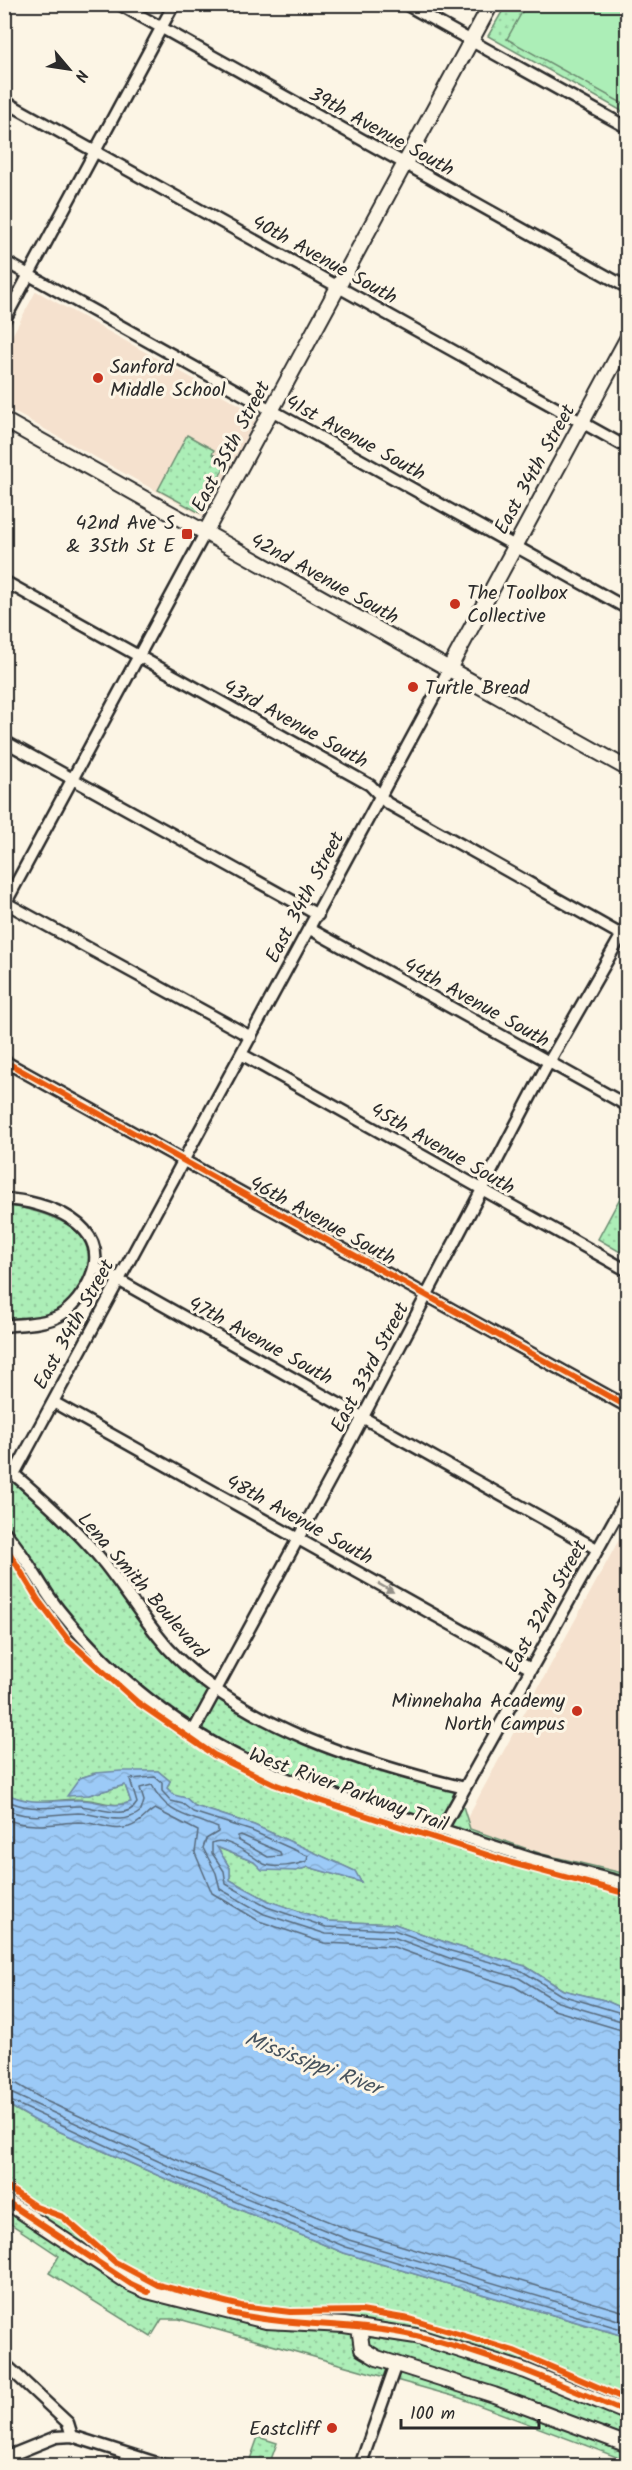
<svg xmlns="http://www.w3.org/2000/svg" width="632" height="2470" font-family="Kalam,sans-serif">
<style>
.built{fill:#f5e1ce}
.park{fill:url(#park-dots);stroke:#6c8c71;stroke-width:1.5}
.pitch{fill:#aceeb7;stroke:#6c8c71;stroke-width:1.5}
.water{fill:url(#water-waves);stroke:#6f8aa5;stroke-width:1.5}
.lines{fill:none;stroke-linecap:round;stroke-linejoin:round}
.shore{stroke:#586b7d;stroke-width:1.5}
.minor-casing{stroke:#2b2b2b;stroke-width:15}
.tertiary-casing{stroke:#2b2b2b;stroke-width:18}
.minor{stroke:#fcf5e5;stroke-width:10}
.tertiary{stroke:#fcf5e5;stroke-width:14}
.cycleway-casing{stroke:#fcf5e5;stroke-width:10}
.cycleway{stroke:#e8590c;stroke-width:6}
.oneway{fill:#949088}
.poi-dot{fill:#c8321e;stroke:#fcf5e5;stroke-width:2}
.labels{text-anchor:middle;stroke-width:6;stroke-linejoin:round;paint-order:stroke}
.street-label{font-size:20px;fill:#2b2b2b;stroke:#fcf5e5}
.poi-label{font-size:20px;fill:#2b2b2b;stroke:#fcf5e5;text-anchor:start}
.water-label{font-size:21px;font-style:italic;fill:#47535e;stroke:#fcf5e5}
</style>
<defs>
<pattern id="park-dots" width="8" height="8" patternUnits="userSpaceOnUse" patternTransform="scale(1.5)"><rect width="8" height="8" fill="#aceeb7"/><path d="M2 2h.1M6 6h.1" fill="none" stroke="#94cc9e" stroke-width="1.8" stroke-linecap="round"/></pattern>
<pattern id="water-waves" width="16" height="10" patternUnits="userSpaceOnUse" patternTransform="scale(1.5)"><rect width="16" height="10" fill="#9ccaf7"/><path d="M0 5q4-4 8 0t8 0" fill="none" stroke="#87aed4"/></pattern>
</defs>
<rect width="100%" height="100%" fill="#fcf5e5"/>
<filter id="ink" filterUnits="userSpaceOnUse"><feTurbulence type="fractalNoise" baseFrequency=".0167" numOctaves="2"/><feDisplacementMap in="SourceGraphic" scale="12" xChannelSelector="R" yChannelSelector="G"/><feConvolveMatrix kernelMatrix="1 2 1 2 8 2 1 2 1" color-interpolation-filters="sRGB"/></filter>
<g filter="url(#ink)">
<!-- built -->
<path class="built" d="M36 291 258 415 203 517 5 407V349Z
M627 1525V1874L542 1854 470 1829 466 1820Z"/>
<!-- park -->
<path class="park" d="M506 5H627V114L488 36Z
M187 435 214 450 212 454 227 462 200 513 158 490Z
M627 1185 628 1256H627L598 1239Z
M4 1205C44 1210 118 1232 80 1286 74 1295 65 1308 55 1313 40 1319 20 1319 5 1321Z
M4 1474C37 1503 70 1532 99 1566 123 1593 140 1626 165 1653 240 1733 355 1766 458 1790L470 1829 542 1854 627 1874V2010L604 2000 563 1990 525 1966 453 1945 395 1924 328 1921 269 1901 230 1880V1868L216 1847 254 1862 296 1871 308 1867 361 1882 355 1871 254 1825 195 1806 186 1798 174 1796 167 1788 170 1781 158 1771 96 1773 80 1778 73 1790 89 1795 125 1785 131 1802C115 1808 105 1802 89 1800 57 1796 36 1810 5 1793Z
M4 2103 36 2121 166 2179 344 2253 627 2337V2461L460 2398 179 2319H162L151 2337 49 2273 59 2256 5 2220Z
M258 2437 277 2443 269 2465H248Z"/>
<!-- pitch -->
<path class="pitch" d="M526 5H627V106L507 39Z"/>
<!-- water -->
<path class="water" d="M121 1771H158L170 1781 167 1788 174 1795 186 1798 195 1806 254 1825 355 1871 361 1882 308 1867 296 1871 262 1870 254 1862 217 1847 230 1868V1880L269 1901 328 1921 395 1924 453 1945 525 1966 563 1990 604 2000 627 2010V2337L344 2253 166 2179 36 2121 5 2103V1793C30 1806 52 1800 79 1800 98 1800 113 1809 131 1802L125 1785 89 1795 67 1796 80 1778 96 1773Z"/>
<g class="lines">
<!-- shore -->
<path class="shore" d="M4 1799C30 1813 52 1806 79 1806 95 1806 126 1822 137 1803L130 1779 155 1777 162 1783V1791L171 1801 183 1804 193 1812 252 1831 308 1856 307 1861C297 1865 275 1869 264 1864 253 1857 225 1835 212 1843V1853L224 1871 226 1884 267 1907 326 1927 394 1930 451 1951 522 1971 561 1995 628 2015
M4 1808C28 1821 52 1814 78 1813 99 1813 121 1828 141 1811L144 1801 140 1788 152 1785C167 1816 189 1815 218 1828V1832L206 1839 203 1848 216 1873 220 1889 264 1914 326 1934 393 1937 449 1958 519 1978 558 2002 628 2023
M4 1818C28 1830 54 1823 78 1822 96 1822 111 1832 129 1827 142 1823 146 1813 155 1809L198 1831 195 1853 212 1893 259 1921 324 1943 391 1946 446 1966 515 1987 554 2010 628 2032
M241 1835 280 1852 281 1856 268 1857 238 1840V1836Z
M4 2081 17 2084 46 2101 175 2159 352 2231 628 2313
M4 2090 171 2167 349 2240 628 2323
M4 2098 168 2174 346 2247 628 2331"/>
<defs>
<path id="minor" d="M119 4 628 288
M405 4 628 128
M4 101 628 448
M4 261 628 609
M4 321 174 4
M4 581 370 785 387 803 625 937
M4 741 318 915
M4 902 251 1037
M4 906 205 533
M310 929 628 1106
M241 1054 628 1271
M4 1061 628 1407
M4 1199C45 1201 113 1224 91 1277 85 1292 73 1308 59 1316 44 1324 21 1324 4 1326
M95 1267 597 1549
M53 1402 531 1669
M4 1466C40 1496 76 1528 105 1564 127 1592 145 1622 168 1648 239 1726 365 1764 465 1788
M14 1474 449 669
M4 1531C26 1555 39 1585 59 1610 123 1690 205 1748 300 1784L533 1859 628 1884
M193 1732 332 1476 545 1069 628 924
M442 1829 628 1495
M4 2363 68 2423 72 2436
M4 2458 56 2437 72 2436 166 2466
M360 2466 396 2364"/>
<path id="tertiary" d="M4 420 628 769
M205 533 491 4
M449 669 628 337
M4 2200 131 2284 147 2291 266 2321 344 2325 416 2336 526 2371 628 2413
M359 2327 362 2349 377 2358 494 2395 628 2445"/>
</defs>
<!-- minor casing -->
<use href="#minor" class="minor-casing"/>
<!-- tertiary casing -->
<use href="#tertiary" class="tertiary-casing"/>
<!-- minor -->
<use href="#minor" class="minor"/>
<!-- tertiary -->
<use href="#tertiary" class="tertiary"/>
<defs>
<path id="cycleway" d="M4 1061 628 1407
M4 1544 38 1600 68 1640 137 1702 214 1755 274 1784 318 1800 512 1863 628 1894
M4 2185 36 2207 63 2217 115 2262 158 2285 241 2306 290 2312 361 2311 409 2319 514 2351 628 2400
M4 2200 131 2284 148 2292
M230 2313C291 2327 355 2322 416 2336 489 2353 559 2384 628 2413"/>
</defs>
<!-- cycleway casing -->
<use href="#cycleway" class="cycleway-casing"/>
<!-- cycleway -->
<use href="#cycleway" class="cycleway"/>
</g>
<!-- one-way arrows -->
<defs><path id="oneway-solid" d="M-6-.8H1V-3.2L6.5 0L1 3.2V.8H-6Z" transform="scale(1.5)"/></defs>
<use class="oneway" href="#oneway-solid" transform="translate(386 1588) rotate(29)"/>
</g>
<!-- markers -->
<g class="poi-dot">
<circle cx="98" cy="378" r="6"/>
<rect x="181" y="528" width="12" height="12" rx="3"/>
<circle cx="455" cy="604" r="6"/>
<circle cx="413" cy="687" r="6"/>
<circle cx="577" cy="1711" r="6"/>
<circle cx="332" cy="2428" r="6"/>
</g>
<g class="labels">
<!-- street labels -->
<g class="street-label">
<text transform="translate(382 131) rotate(29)" y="7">39th Avenue South</text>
<text transform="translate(325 259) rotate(29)" y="7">40th Avenue South</text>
<text transform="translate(356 437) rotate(29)" y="7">41st Avenue South</text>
<text transform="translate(230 446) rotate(-62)" y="7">East 35th Street</text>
<text transform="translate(534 469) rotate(-61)" y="7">East 34th Street</text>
<text transform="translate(325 578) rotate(29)" y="7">42nd Avenue South</text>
<text transform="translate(296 723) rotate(29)" y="7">43rd Avenue South</text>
<text transform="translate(304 897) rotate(-62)" y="7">East 34th Street</text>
<text transform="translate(477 1002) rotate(29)" y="7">44th Avenue South</text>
<text transform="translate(443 1148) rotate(30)" y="7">45th Avenue South</text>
<text transform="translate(323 1220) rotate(29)" y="7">46th Avenue South</text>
<text transform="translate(73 1324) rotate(-61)" y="7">East 34th Street</text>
<text transform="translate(261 1340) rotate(29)" y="7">47th Avenue South</text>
<text transform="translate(369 1367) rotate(-62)" y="7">East 33rd Street</text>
<text transform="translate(300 1519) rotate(29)" y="7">48th Avenue South</text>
<text transform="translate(143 1585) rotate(49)" y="7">Lena Smith Boulevard</text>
<text transform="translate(545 1606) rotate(-61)" y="7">East 32nd Street</text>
<text transform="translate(349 1789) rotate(20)" y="7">West River Parkway Trail</text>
</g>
<!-- poi labels -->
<g class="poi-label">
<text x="110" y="373">Sanford<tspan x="110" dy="23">Middle School</tspan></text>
<text x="175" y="529" text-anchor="end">42nd Ave S<tspan x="175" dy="23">&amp; 35th St E</tspan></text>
<text x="467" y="599">The Toolbox<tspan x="467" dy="23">Collective</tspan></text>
<text x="425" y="694">Turtle Bread</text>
<text x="565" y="1707" text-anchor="end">Minnehaha Academy<tspan x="565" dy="23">North Campus</tspan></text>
<text x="320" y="2435" text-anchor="end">Eastcliff</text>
</g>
<!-- water labels -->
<g class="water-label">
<text transform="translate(313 2063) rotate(21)" y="7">Mississippi River</text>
</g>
</g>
<!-- margin -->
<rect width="632" height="2470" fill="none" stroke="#fcf5e5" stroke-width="24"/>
<rect x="12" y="12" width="608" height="2446" fill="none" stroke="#2b2b2b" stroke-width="2" filter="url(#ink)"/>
<!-- north arrow -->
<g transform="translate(69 69) rotate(119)" stroke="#fcf5e5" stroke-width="4.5" paint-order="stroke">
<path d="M0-4.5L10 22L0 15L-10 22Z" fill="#2b2b2b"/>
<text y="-9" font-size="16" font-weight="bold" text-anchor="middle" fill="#2b2b2b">N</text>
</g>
<!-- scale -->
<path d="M401 2419v9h138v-9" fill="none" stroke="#2b2b2b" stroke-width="3"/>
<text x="410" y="2419" font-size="18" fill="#2b2b2b" stroke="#fcf5e5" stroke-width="4.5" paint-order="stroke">100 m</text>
</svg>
